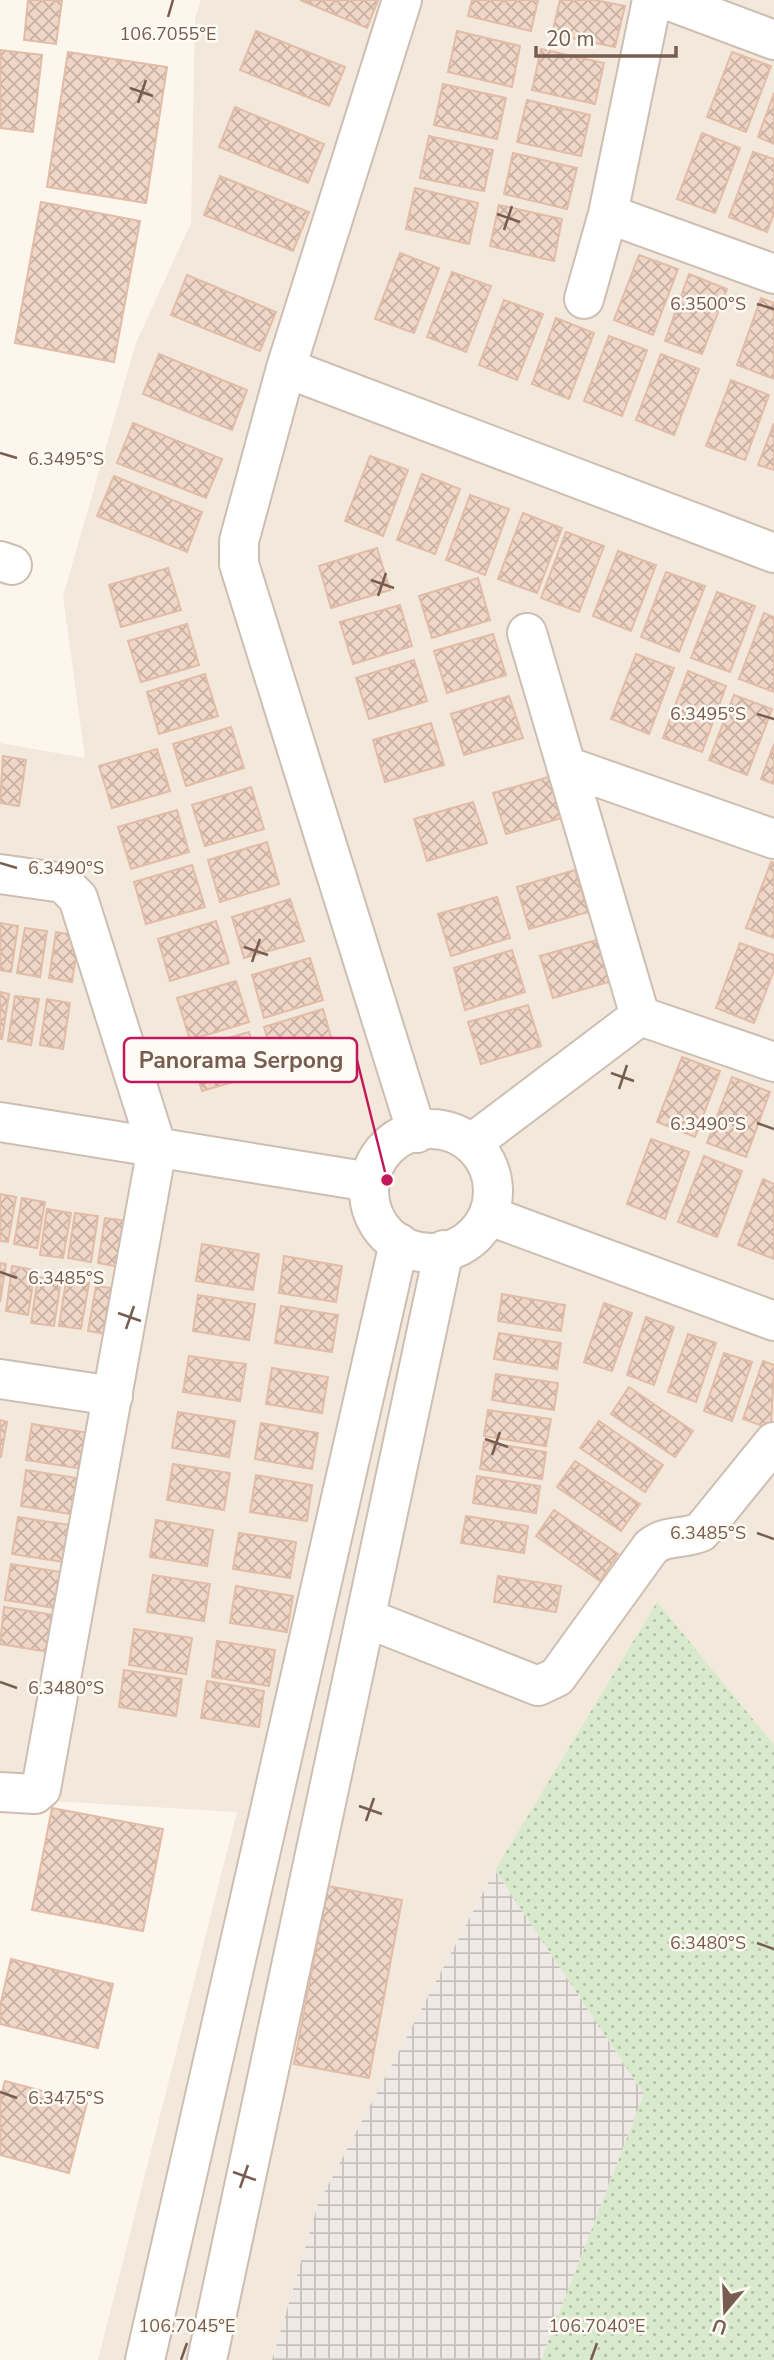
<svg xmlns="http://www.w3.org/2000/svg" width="774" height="2360" font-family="'Nunito Sans',sans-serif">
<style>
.residential{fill:#f3e8dc}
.industrial{fill:url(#industrial-grid)}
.grass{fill:url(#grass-dots)}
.building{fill:url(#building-cross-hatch);stroke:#e2bca7;stroke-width:2}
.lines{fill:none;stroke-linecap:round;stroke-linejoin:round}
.street-casing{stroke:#cebeb2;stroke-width:42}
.street{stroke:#fff;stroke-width:38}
.ticks{fill:none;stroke:#775d50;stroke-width:2.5}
.ticks-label{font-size:18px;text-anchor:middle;fill:#775d50;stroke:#fefaf4;stroke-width:5;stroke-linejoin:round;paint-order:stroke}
.leader{fill:none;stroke:#c2185b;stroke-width:2.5}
.callout-dot{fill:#c2185b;stroke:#fefaf4;stroke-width:2.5}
.callout{fill:#fefaf4;stroke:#c2185b;stroke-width:2.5}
.callout-label{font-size:23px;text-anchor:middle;font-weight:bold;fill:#775d50}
</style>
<defs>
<pattern id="industrial-grid" width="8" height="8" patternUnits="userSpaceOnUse" patternTransform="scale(1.75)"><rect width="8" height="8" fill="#eee9e5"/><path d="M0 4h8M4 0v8" fill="none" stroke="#c6c0bc"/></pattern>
<pattern id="grass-dots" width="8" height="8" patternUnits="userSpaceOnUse" patternTransform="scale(1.75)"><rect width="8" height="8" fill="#d8eacb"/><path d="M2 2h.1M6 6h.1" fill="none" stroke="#b4c1a7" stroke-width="1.8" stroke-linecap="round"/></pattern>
<pattern id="building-cross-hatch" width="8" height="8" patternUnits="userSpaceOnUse" patternTransform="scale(1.75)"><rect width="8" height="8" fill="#f0d6c6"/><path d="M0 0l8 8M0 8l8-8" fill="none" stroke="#c7b1a3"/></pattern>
</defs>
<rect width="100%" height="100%" fill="#fcf6ed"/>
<!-- residential -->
<path class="residential" d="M201 0H774V1745L657 1603 495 1870 318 2204 272 2360H98L237 1812 0 1798V743L85 758 63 596 136 343 191 223 195 18Z"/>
<!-- industrial -->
<path class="industrial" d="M495 1870 644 2094 541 2360H272L318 2204Z"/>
<!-- grass -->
<path class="grass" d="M657 1602 774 1745V2360H541L644 2094 495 1870Z"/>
<!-- building -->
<path class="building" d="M28 0H62L56 44 24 40Z
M300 0H378L367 28Z
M472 0H538L531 31 468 16Z
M560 0H595L625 6 615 47 552 34Z
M256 31 345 67 329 106 240 70Z
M457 31 520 46 512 87 448 72Z
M541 49 604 63 595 104 532 90Z
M0 50 42 55 33 132 0 128Z
M68 52 167 67 146 203 47 187Z
M732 52 771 66 746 132 707 117Z
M443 84 506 98 497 139 434 125Z
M774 93V144L758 137Z
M527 100 590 115 581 156 517 142Z
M235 107 324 144 308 183 219 147Z
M702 133 740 148 715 213 677 199Z
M429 136 493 150 484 191 420 178Z
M753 152 774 159V213L767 232 729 217Z
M513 153 577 168 567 209 504 194Z
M220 176 309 212 293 251 204 215Z
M415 188 478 203 469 244 406 229Z
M41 202 140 221 114 362 15 343Z
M499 205 562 219 554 261 490 246Z
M400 253 439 268 414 333 375 319Z
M639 255 678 269 653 335 614 320Z
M452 272 491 286 466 352 427 337Z
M689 274 727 289 702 354 665 341Z
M187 275 276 312 260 351 171 315Z
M761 298 774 303V379L737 365Z
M504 300 543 314 517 380 479 365Z
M556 318 594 333 569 399 532 384Z
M609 336 647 350 622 416 584 401Z
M159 354 247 390 232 430 143 394Z
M661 354 699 369 674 435 636 420Z
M731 380 769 395 745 460 706 446Z
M133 423 222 459 206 498 117 463Z
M774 423V470L758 465Z
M370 456 408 470 383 536 345 521Z
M422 474 460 489 435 554 397 540Z
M114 476 202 512 187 552 97 516Z
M470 495 509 509 485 575 446 560Z
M523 513 562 528 537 593 498 579Z
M566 532 604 546 579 612 541 598Z
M377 548 390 590 331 608 319 566Z
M618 551 656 565 631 631 593 616Z
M168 568 181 610 121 627 109 585Z
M666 572 705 586 679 652 641 637Z
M478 578 490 620 432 638 419 596Z
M717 592 755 606 730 672 691 658Z
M400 605 412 646 353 664 340 622Z
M764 613 774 617V692L739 679Z
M187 624 199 665 141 682 128 641Z
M493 634 506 675 447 693 434 651Z
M636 654 674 668 649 734 611 719Z
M414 660 427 701 369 719 356 678Z
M688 671 726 686 702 752 663 738Z
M205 674 218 716 159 734 147 692Z
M734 695 772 709 747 775 709 760Z
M509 696 523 738 464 755 451 714Z
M431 723 444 765 385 782 373 740Z
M231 727 244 768 186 786 173 744Z
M774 744V784L761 779Z
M157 749 170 791 112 808 99 766Z
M3 756 26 760 19 806 0 803Z
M552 776 565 817 506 834 493 793Z
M251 787 264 829 205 846 192 805Z
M473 802 487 843 427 861 414 819Z
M177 810 189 852 131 869 118 827Z
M267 842 279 884 220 902 208 860Z
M771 862 774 863V938L746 928Z
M192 865 205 907 146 924 134 882Z
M575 870 588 912 529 929 517 887Z
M497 897 510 938 451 956 438 914Z
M290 899 304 941 244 958 232 917Z
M216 921 229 963 170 981 158 939Z
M0 923 18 926 11 972 0 970Z
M25 928 47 931 40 977 17 973Z
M56 932 79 936 72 982 49 978Z
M600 939 612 981 553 998 540 956Z
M740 943 774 955V970L754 1023 716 1008Z
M512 950 525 992 465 1010 454 968Z
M310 958 323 1000 264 1018 252 975Z
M236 981 249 1022 190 1040 177 998Z
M0 992 9 994 2 1039H0Z
M15 996 39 999 31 1045 8 1041Z
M47 999 70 1003 63 1049 40 1045Z
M528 1005 541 1046 481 1064 468 1022Z
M323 1009 335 1051 277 1069 264 1027Z
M249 1032 261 1074 202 1091 189 1049Z
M682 1057 720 1071 695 1137 657 1122Z
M732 1077 770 1092 746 1157 707 1143Z
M651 1139 689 1152 665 1219 627 1204Z
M704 1156 742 1171 717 1237 678 1222Z
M763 1179 774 1184V1259L738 1245Z
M0 1194 16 1197 8 1242 0 1241Z
M22 1198 45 1202 37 1248 14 1244Z
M47 1209 71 1213 63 1258 40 1255Z
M75 1213 98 1216 91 1262 68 1258Z
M105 1218 128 1221 120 1267 98 1263Z
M202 1244 259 1254 253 1290 196 1281Z
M284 1256 342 1266 336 1302 279 1293Z
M0 1263 6 1264 0 1302Z
M12 1266 35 1270 28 1315 6 1311Z
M38 1277 61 1280 54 1326 31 1323Z
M66 1281 89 1283 81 1329 59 1326Z
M96 1286 118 1289 112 1335 88 1331Z
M502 1294 565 1305 561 1331 498 1321Z
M198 1295 255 1304 249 1340 193 1331Z
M604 1303 632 1313 612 1371 584 1362Z
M281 1306 338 1315 332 1352 275 1343Z
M646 1317 674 1327 654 1385 627 1375Z
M499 1333 561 1343 557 1369 494 1359Z
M688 1334 716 1343 696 1402 668 1392Z
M724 1353 752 1362 732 1421 704 1411Z
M189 1356 246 1364 240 1401 183 1392Z
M763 1361 774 1365 771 1429 743 1419Z
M272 1368 328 1377 322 1413 266 1404Z
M496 1374 558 1383 554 1410 492 1400Z
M629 1387 693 1431 675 1457 611 1414Z
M488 1410 551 1419 546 1446 484 1436Z
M178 1412 235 1421 229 1457 172 1448Z
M0 1420 7 1422 1 1457H0Z
M599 1421 663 1465 645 1492 580 1448Z
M261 1423 318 1433 312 1469 255 1459Z
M32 1424 90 1433 84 1469 26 1460Z
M484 1442 546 1452 542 1479 480 1469Z
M575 1461 640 1504 621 1531 557 1487Z
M173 1464 230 1473 224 1510 167 1500Z
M26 1470 83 1479 77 1515 21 1506Z
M256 1475 312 1485 307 1521 250 1512Z
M477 1476 540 1486 536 1513 473 1503Z
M554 1510 618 1554 600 1581 536 1536Z
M466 1516 528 1526 524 1553 461 1543Z
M18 1517 76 1526 70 1563 12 1554Z
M156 1520 213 1530 207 1566 150 1557Z
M239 1533 296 1542 290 1578 233 1569Z
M11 1564 67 1573 61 1609 5 1600Z
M153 1575 210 1584 204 1621 147 1612Z
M498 1576 561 1586 556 1612 494 1602Z
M236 1586 293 1596 287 1632 230 1623Z
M4 1607 61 1616 55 1653 0 1644Z
M134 1629 192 1638 186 1674 129 1665Z
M217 1641 275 1650 269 1686 212 1677Z
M124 1670 182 1679 176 1716 119 1707Z
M207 1681 264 1691 259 1727 201 1718Z
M52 1808 163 1829 143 1931 32 1910Z
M328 1886 402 1900 369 2078 294 2064Z
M11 1959 113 1984 98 2048 0 2024V2006Z
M5 2081 87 2103 69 2173 0 2155V2099Z"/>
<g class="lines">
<defs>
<path id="street" d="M402 0 286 368 239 541V564L417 1133
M667 0 774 40
M608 214 774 274
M584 299 608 214 652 0
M286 368 774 553
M0 561 12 565
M566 766 774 839
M0 874 63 883 78 898 157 1148 41 1789 35 1794 0 1792
M640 1016 774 1062
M0 1122 370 1182
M369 1191a62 62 0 1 1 124 0a62 62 0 1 1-124 0Z
M472 1143 640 1016 527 633
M490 1216 774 1321
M0 1379 113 1396
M366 1618 538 1686 557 1677 651 1547C667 1534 682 1540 701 1532L774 1442
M145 2360 399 1243
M207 2360 444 1250"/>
</defs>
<!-- street casing -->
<use href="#street" class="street-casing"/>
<!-- street -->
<use href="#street" class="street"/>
</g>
<!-- ticks -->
<path class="ticks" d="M168 17 173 0M130 88 153 96M138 103 146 80M497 214 520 222M504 230 512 206M757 304 774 309M0 453 17 458M371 580 394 588M378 596 386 573M757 714 774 719M0 863 17 868M244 947 268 955M252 962 260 939M611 1073 634 1081M619 1089 627 1065M757 1123 774 1129M0 1272 17 1278M118 1313 141 1321M126 1329 134 1306M485 1439 508 1447M492 1455 500 1432M757 1533 774 1539M0 1682 17 1688M359 1806 382 1814M366 1821 374 1798M757 1943 774 1949M0 2092 17 2098M233 2172 256 2180M240 2188 248 2165M181 2360 187 2343M591 2360 597 2343"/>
<g class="ticks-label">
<text x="168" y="40">106.7055°E</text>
<text x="708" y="310">6.3500°S</text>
<text x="66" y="465">6.3495°S</text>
<text x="708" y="720">6.3495°S</text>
<text x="66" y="874">6.3490°S</text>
<text x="708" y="1130">6.3490°S</text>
<text x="66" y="1284">6.3485°S</text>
<text x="708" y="1539">6.3485°S</text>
<text x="66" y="1694">6.3480°S</text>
<text x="708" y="1949">6.3480°S</text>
<text x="66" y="2104">6.3475°S</text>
<text x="187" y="2332">106.7045°E</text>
<text x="597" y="2332">106.7040°E</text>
</g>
<!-- callouts -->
<path class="leader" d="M387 1180L357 1060"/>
<circle class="callout-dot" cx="387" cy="1180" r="7"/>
<rect class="callout" x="124" y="1038" width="233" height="44" rx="7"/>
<g class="callout-label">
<text x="241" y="1068">Panorama Serpong</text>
</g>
<!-- north arrow -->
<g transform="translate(725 2311) rotate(199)" stroke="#fefaf4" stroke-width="5" paint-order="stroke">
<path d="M0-5L12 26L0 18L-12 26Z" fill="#775d50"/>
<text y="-10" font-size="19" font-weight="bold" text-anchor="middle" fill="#775d50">U</text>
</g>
<!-- scale -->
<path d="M536 46v10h140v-10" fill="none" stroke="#775d50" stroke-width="3.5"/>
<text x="546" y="46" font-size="21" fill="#775d50" stroke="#fefaf4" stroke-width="5" paint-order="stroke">20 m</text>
</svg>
